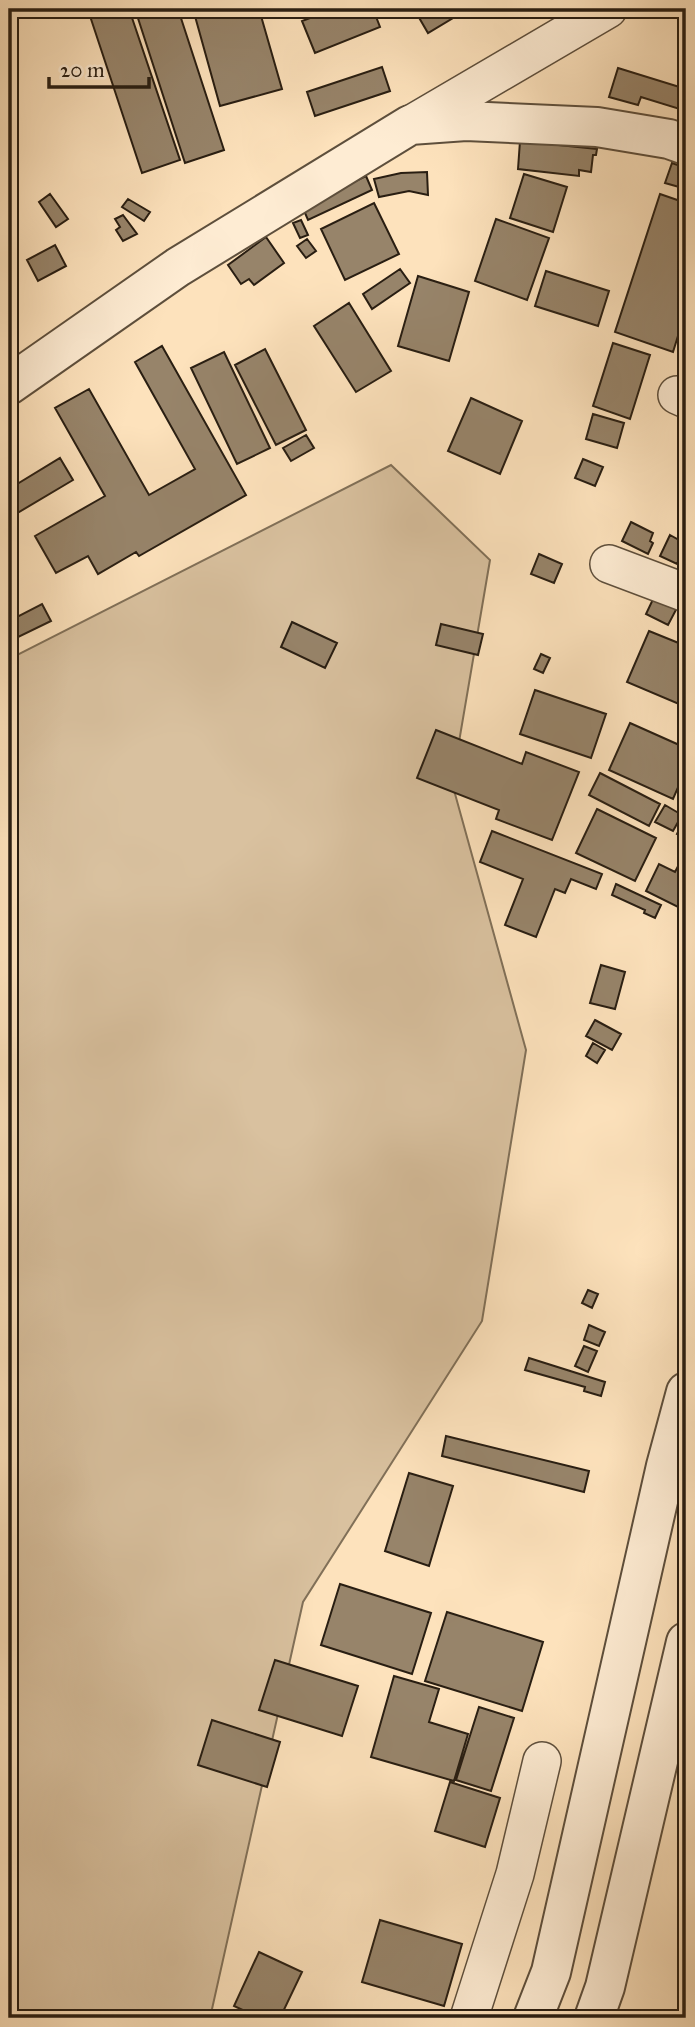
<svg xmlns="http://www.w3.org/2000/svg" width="695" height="2027" font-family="'IM FELL Great Primer',serif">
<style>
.green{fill:#d9c19f;stroke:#817058;stroke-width:2}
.building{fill:#97846a;stroke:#291e12;stroke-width:2}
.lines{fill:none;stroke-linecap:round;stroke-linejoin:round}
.minor-casing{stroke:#5e4f3c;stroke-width:40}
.tertiary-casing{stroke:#5e4f3c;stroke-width:42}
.minor{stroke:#feecd3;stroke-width:37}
.tertiary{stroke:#feecd3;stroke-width:38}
</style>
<rect width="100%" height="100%" fill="#fde2bc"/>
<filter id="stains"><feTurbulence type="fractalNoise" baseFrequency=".00286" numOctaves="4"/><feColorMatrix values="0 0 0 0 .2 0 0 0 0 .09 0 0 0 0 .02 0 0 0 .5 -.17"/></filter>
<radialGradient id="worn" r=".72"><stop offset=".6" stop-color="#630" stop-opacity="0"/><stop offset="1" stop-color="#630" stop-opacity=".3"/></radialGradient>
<!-- green -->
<path class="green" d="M391 465 490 560 452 783 526 1050 482 1321 303 1602 210 2018H9V659Z"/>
<!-- building -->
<path class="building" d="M103 9H129L180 160 142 173 89 13Z
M135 9H178L224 150 185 163Z
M193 9H259L282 89 220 106Z
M334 9H373L380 27 315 53 302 21Z
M414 9H468L428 33Z
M382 67 390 91 315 116 307 92Z
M618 68 686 89V111L641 97 638 105 609 97Z
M520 141 597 149 596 155H593L591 172 579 170V176L518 169Z
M672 163 686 168V189L665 183Z
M427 172 428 195 409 191 379 197 374 179 401 173Z
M524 174 567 187 553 232 510 218Z
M366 176 372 190 308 220 302 206Z
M50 194 68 219 56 227 39 202Z
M660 194 686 203V310L673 352 615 332Z
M128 199 150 212 144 221 122 207Z
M374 203 399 254 345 280 321 229Z
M123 215 137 234 123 241 116 230 120 227 115 219Z
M496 219 549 238 527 300 475 281Z
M301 220 308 235 300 238 293 223Z
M266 237 284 263 254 285 249 279 241 284 228 265Z
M307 239 316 251 306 258 297 246Z
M55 245 66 266 38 281 27 260Z
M400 269 410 283 372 309 363 294Z
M546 271 609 291 598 326 535 306Z
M418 276 469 292 449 361 398 346Z
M349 303 391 371 356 392 314 326Z
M613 343 650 355 630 419 593 406Z
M162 346 246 495 139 556 136 552 98 574 88 556 56 573 35 536 105 496 55 408 89 389 149 495 195 469 135 362Z
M265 349 306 430 276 445 235 365Z
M224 352 270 448 237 464 191 368Z
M471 398 522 421 500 474 448 451Z
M593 414 624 423 617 448 586 439Z
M306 435 314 448 291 461 283 448Z
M60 458 73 480 9 518V489Z
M583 459 603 467 595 486 575 478Z
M631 522 653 533 650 541 653 543 648 554 622 541Z
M670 535 686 544 677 564 660 556Z
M539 554 562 564 554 583 531 574Z
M655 595 678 606 668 625 646 614Z
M42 604 51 621 10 641 9 621Z
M292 622 337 643 325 668 281 647Z
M441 624 483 634 478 655 436 645Z
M649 631 686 646V707L627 682Z
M541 654 550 658 543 673 534 669Z
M535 690 606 714 591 758 520 734Z
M630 723 686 748V757L683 764 686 765V769L673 799 609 770Z
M436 730 522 764 526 752 579 772 552 840 496 819 499 810 417 778Z
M600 773 660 804 649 826 589 795Z
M665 805 682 815 673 831 655 822Z
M597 809 656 838 635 881 576 853Z
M686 816V832L684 831 682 836 677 834Z
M492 831 602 874 596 889 571 879 565 893 555 889 536 937 505 925 523 879 480 862Z
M686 851V911L646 891 659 864 675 872Z
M616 884 661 905 655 918 644 913 645 910 612 895Z
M601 965 625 972 615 1009 590 1003Z
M595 1020 621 1034 612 1050 586 1036Z
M593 1043 605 1050 597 1063 586 1056Z
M588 1290 598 1294 592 1308 582 1303Z
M589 1325 605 1332 599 1346 584 1340Z
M584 1346 597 1351 588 1372 575 1366Z
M529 1358 605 1382 601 1396 584 1391 585 1387 525 1370Z
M446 1436 589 1471 584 1492 442 1456Z
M409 1473 453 1486 429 1566 385 1551Z
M340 1584 431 1613 412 1674 321 1645Z
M447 1612 543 1642 522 1711 425 1681Z
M275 1660 358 1686 342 1736 259 1710Z
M394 1676 439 1689 429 1722 468 1734 454 1781 371 1757Z
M479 1707 514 1718 491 1791 456 1780Z
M212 1720 280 1742 267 1787 198 1765Z
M450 1782 500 1798 485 1847 435 1831Z
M380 1920 462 1944 444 2006 362 1982Z
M259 1952 302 1972 280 2018H260L234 2006Z"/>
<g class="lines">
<defs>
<path id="minor" d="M410 125 608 9
M677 395 686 399
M609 564 686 593
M469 2018 515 1874 542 1761"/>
<path id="tertiary" d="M9 385 178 267 410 125 466 121 597 127 669 139 686 145
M533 2018 551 1972 666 1466 686 1392
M594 2018 605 1987 686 1642"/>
</defs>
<!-- minor casing -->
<use href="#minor" class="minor-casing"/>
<!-- tertiary casing -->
<use href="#tertiary" class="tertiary-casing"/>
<!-- minor -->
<use href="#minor" class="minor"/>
<!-- tertiary -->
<use href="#tertiary" class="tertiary"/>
</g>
<!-- margin -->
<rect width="695" height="2027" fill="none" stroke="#fde2bc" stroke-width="35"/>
<rect x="10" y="10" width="674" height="2006" fill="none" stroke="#291e12" stroke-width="3.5"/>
<rect x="18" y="18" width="660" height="1992" fill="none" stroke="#291e12" stroke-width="2"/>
<!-- scale -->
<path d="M49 77v10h100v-10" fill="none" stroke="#291e12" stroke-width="3.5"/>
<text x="60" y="77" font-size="21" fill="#291e12" stroke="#feecd3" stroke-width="5" paint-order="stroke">20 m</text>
<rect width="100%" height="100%" filter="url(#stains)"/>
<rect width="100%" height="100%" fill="url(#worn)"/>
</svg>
